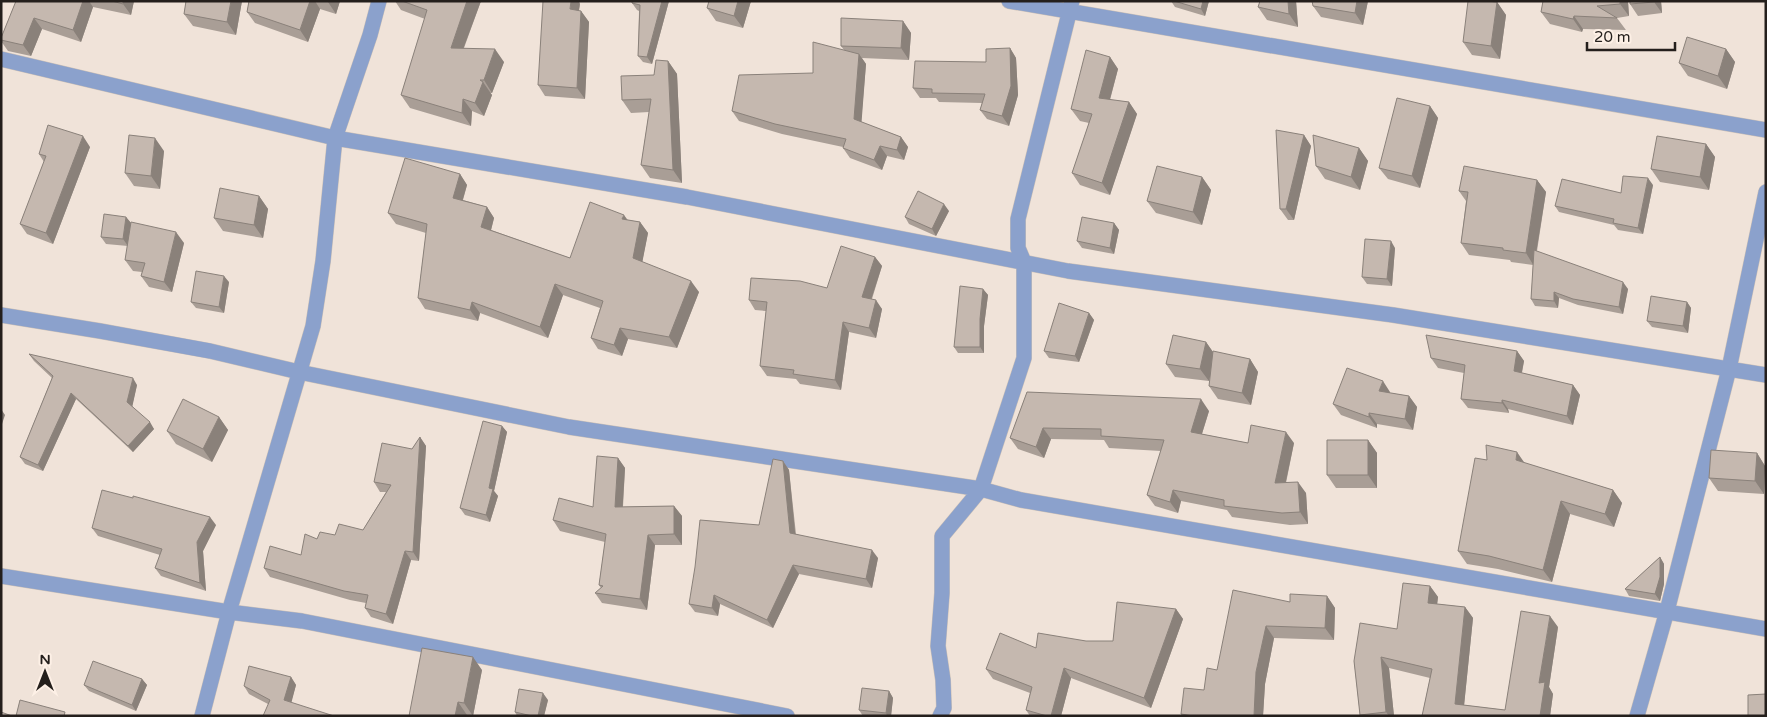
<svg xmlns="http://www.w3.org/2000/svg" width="1767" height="717" font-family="'Varela Round',sans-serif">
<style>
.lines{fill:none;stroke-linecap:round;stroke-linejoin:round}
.street-casing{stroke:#cbc0b7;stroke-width:16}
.street{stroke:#8ba1cc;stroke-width:15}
.wall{fill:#a99e96}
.shaded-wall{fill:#8a817a}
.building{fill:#c5b8af;stroke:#8a817a}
</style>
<rect width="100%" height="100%" fill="#f0e3d9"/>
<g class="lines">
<defs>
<path id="street" d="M1009 1 1766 130
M1 59 335 138 687 197 1068 271 1393 315 1766 375
M1 315 100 331 210 351 299 372 569 427 981 489 1021 500 1766 629
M1 576 229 612 302 621 787 716
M202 716 229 612 313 326 323 261 335 138 370 35 379 1
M940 716 944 708 943 680 938 646 942 593V536L981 489 1024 358V262L1018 248V219L1072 1
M1637 716 1667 611 1729 369 1766 192"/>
</defs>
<!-- street casing -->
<use href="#street" class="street-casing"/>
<!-- street -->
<use href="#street" class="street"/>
</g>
<!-- wall -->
<path class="wall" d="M16 1H134L131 15 93 7 81 42 42 29 31 56 8 51 1 41V38Z
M186 1H242L236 35 193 26 184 14Z
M249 1H340L336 14 320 9 308 42 255 23 247 12Z
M395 1H481L464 48 504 62 492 93H490L492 95 484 116 472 111 471 126 410 108 401 95 425 19 401 10Z
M632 1H669L652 64 643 62 638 56 639 11 637 10 632 3Z
M751 1 743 28 716 21 707 8Z
M1171 1H1209L1205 16 1175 7Z
M1260 1H1296L1298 27 1267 20 1258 7Z
M1368 1 1363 25 1321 17 1313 6Z
M1543 1H1628L1629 16 1617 18 1626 30 1583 29 1582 32 1550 24 1541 12Z
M1630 1H1661L1662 13 1638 16 1630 4Z
M1497 2 1506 15 1500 59 1472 55 1463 42Z
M580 4 579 11H581L589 22 585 99 545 96 538 85Z
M903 21 911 33 909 60 862 58 866 64 861 122 901 137 908 147 904 160 887 156 882 170 850 158 843 148V147L782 134 739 121 732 111 813 73 844 50 841 46Z
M1010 48 1016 58 1018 95 1009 126 987 119 980 110 982 103 939 102 936 98H920L913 88 986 62Z
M1726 49 1735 62 1727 89 1688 76 1679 63Z
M1110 57 1118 69 1110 100 1129 102 1137 114 1110 195 1080 185 1072 173 1089 123 1080 121 1071 109Z
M668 61 677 74 682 183 650 178 641 165 649 112 631 113 622 100 654 75Z
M1430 106 1438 118 1420 188 1388 179 1379 168Z
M1304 135 1311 146 1294 220H1288L1280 209Z
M1706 144 1715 157 1709 190 1660 182 1651 169Z
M90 147 53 244 27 234 20 224 44 162 39 154Z
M1359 148 1368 161 1360 190 1325 179 1316 166Z
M164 151 160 189 134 186 125 173Z
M460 174 467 185 463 200 487 207 494 218 491 230 570 258 628 220 640 222 648 233 642 262 699 292 677 348 628 339 622 356 598 349 591 338 600 308 563 295 548 338 480 313 478 321 425 309 418 298 426 233 396 224 388 213Z
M1202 177 1211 190 1202 225 1156 213 1147 201Z
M1537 180 1546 192 1537 251 1628 289 1623 314 1578 305 1559 298 1558 308 1535 306 1531 299 1533 265 1511 262 1510 260 1469 255 1461 243 1466 201 1459 191Z
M1653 185 1643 234 1618 230 1614 225 1559 212 1555 206 1621 193Z
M259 196 268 209 263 238 223 231 214 218Z
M949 211 936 236 909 224 905 217Z
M126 217 131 223 184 243 172 292 149 287 141 276 142 272 133 271 125 260 128 246 106 244 101 237Z
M1114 223 1119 230 1114 254 1082 248 1077 241Z
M1395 248 1392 286 1367 284 1362 277Z
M875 257 882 266 872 299 882 309 876 338 849 332 841 390 800 384 796 379 767 376 760 366 766 311 755 310 749 300 827 288Z
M229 282 224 313 196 308 191 302Z
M983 289 988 295 984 326V353H958L954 347Z
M1687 302 1691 308 1688 333 1652 327 1647 321Z
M1089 313 1094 320 1079 362 1049 358 1044 351Z
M1206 342 1213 352 1250 359 1258 372 1251 405 1218 399 1209 386 1211 373 1209 381 1175 377 1166 364Z
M1517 351 1524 361 1522 373 1573 385 1580 395 1573 425 1508 409 1509 413 1468 408 1461 399 1464 373 1438 368 1431 358Z
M29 354 137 385 132 406 154 429 133 452 76 399 43 471 25 464 20 457 52 378 34 361Z
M1027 392 1209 411 1202 434 1248 443H1294L1286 483 1306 493 1308 524 1290 525 1232 517 1227 510 1181 501 1178 513 1155 506 1147 495 1161 451 1109 448 1104 440 1051 439 1044 458 1018 449 1010 438Z
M1390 392V393L1409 396 1417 407 1413 430 1377 424V428L1341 415 1333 404Z
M219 417 228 430 212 462 176 444 167 431Z
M502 426 507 432 494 491 498 496 490 522 465 515 460 508Z
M420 437 426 446 419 561 411 560 393 624 371 617 365 608 366 603 350 600 270 577 264 568 301 555 317 539 363 530 386 492H380L374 482 412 449Z
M1368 440 1377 453V488H1336L1327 475Z
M1757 453 1765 466 1764 494 1718 491 1709 478Z
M618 458 625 468 623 507 674 506 682 516V545H655L647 610 602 603 595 593 601 588 599 585 605 542 560 531 553 520 593 507Z
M1487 460 1525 463 1613 490 1622 503 1614 527 1570 514 1552 582 1498 569 1467 564 1458 551Z
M783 461 789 470 796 534 878 558 872 588 799 574 773 628 720 604 718 616 695 612 689 604 759 525Z
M216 525 203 551 206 591 161 576 155 568 160 555 98 536 92 528Z
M1660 557 1664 564V584L1660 601 1629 596 1625 589Z
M1430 586 1438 597 1437 604 1465 607 1473 618 1464 705 1505 710 1558 627 1549 687 1553 694 1550 716H1422L1430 678 1389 668 1394 716H1360V715L1354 661 1397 629Z
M1327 596 1335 608 1334 640 1274 638 1265 684 1263 716H1182L1181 714 1204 690 1217 670 1290 602Z
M1176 609 1183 619 1151 708 1071 678 1061 716H1030L1026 710 1030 693 993 679 986 669 1036 648 1086 641H1113Z
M482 670 473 716 467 715V716H409Z
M291 677 296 685 291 702 268 704 249 694 244 686Z
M142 679 147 685 136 711 89 691 84 685Z
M889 691 893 698 891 716H863L859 710Z
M548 700 544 716H517L515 712Z"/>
<!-- shaded-wall -->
<path class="shaded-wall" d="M83 1H89L93 7 81 42 73 30Z
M123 1H134L131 15 123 4Z
M231 1H242L236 35 227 22Z
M310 1H315L320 9 308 42 300 30Z
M328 1H340L336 14 328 2Z
M467 1H481L459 60 451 48Z
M571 1H579L580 4 577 19 570 9Z
M662 1H669L652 64 647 57Z
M738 1H751L743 28 734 16Z
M1203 1H1209L1205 16 1201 9Z
M1288 1H1296L1298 27 1289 14Z
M1357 1H1368L1363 25 1355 13Z
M1620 1 1628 2 1629 16 1620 4Z
M1654 1H1661L1662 13 1654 2Z
M1497 2 1506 15 1500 59 1491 46Z
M581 11 589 22 585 99 577 88Z
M1574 16 1583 29 1582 32 1573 19Z
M34 18 42 29 31 56 23 45Z
M903 21 911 33 909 60 901 48Z
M1010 48 1016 58 1018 95 1009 126 1002 116Z
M495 49 504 62 492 93 484 80Z
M1726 49 1735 62 1727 89 1718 76Z
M859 54 866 64 861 129 854 119Z
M1110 57 1118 69 1107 110 1099 98Z
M668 61 677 74 682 183 673 170Z
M483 82 492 95 484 116 475 103Z
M463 99 472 111 471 126 462 113Z
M1129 102 1137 114 1110 195 1102 183Z
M1430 106 1438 118 1420 188 1412 176Z
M1304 135 1311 146 1294 220 1286 209Z
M83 136 90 147 53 244 46 233Z
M901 137 908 147 904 160 897 150Z
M155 138 164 151 160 189 151 176Z
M1706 144 1715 157 1709 190 1700 177Z
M880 146 887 156 882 170 874 160Z
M1359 148 1368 161 1360 190 1351 177Z
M460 174 467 185 460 209 453 198Z
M1202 177 1211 190 1202 225 1193 212Z
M1648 178 1653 185 1643 234 1638 228Z
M1537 180 1546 192 1534 266 1526 253Z
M259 196 268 209 263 238 254 225Z
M944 204 949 211 936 236 932 229Z
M487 207 494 218 489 238 481 227Z
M624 215 632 226 622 219Z
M126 217 131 223 128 246 123 239Z
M640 222 648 233 641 269 633 258Z
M1114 223 1119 230 1114 254 1110 248Z
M176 232 184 243 172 292 164 282Z
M1391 241 1395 248 1392 286 1387 279Z
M875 257 882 266 869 306 862 297Z
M224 276 229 282 224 313 219 307Z
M691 281 699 292 677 348 669 337Z
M1623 282 1628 289 1623 314 1619 307Z
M555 284 563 295 548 338 540 327Z
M983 289 988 295 984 326V353L980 347V319Z
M1554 292 1559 298 1558 308 1554 301Z
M876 300 882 309 876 338 869 328Z
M472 302 480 313 478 321 470 310Z
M1687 302 1691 308 1688 333 1683 326Z
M1089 313 1094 320 1079 362 1075 356Z
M843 322 849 332 841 390 835 380Z
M620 328 628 339 622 356 614 345Z
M1206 342 1215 355 1209 381 1200 369Z
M1517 351 1524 361 1520 381 1514 371Z
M1250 359 1258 372 1251 405 1242 393Z
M133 378 137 385 132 408 127 402Z
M1383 381 1390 392 1387 402 1379 391Z
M1573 385 1580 395 1573 425 1567 416Z
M71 393 76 399 43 471 38 465Z
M1409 396 1417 407 1413 430 1405 419Z
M1201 399 1209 411 1199 443 1191 432Z
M1502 400 1508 409 1509 413 1502 403Z
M1 409 5 415 1 427Z
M1369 413 1377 424V428L1369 417Z
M219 417 228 430 212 462 203 449Z
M150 422 154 429 133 452 128 446Z
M502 426 507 432 494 491 498 496 490 522 486 515 489 488Z
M1043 428 1051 439 1044 458 1036 447Z
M1286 432 1294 443 1283 495 1275 483Z
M420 437 426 446 419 561 413 552Z
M1368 440 1377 453V488L1368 475Z
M1517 452 1526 465 1516 460Z
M1757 453 1765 466 1764 494 1755 481Z
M618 458 625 468 622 517 615 507Z
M783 461 789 470 796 542 790 533Z
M1298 482 1306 493 1308 524 1300 512Z
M1173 490 1181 501 1178 513 1170 502Z
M1613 490 1622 503 1614 527 1605 514Z
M1561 501 1570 514 1552 582 1543 570Z
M674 506 682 516V545L674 534Z
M210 517 216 525 203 551 206 591 200 583 197 542Z
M648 535 655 545 647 610 640 599Z
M872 550 878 558 872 588 866 579Z
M405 551 411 560 393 624 386 614Z
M1660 557 1664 564V584L1660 601 1655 594Z
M793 565 799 574 773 628 767 620Z
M1430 586 1438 597 1436 614 1428 603Z
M714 595 720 604 718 616 712 608Z
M1327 596 1335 608 1334 640 1325 628Z
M1465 607 1473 618 1463 716 1455 704Z
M1176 609 1183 619 1151 708 1144 698Z
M1550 616 1558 627 1549 687 1553 694 1550 716H1540L1539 683Z
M1266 626 1274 638 1265 684 1263 716H1254L1256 672Z
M473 657 482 670 473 716 464 703Z
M1381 657 1389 668 1394 716H1389L1386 712Z
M1064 668 1071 678 1061 716H1051Z
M291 677 296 685 290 708 284 700Z
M142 679 147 685 136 711 132 705Z
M889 691 893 698 891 716H887L886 713Z
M543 693 548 700 544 716H538Z
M458 702 467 715V716H455Z"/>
<!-- building -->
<path class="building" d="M16 1H83L73 30 34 18 23 45 1 40V38Z
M112 1H123V4Z
M186 1H231L227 22 184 14Z
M249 1H310L300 30 247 12Z
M402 1H467L451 48 495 49 484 80H480L483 82 475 103 463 99 462 113 401 95 427 10Z
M543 1H571L570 9 581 11 577 88 538 85Z
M632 1H662L647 57 638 56 640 5 632 3Z
M709 1H738L734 16 707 8Z
M1174 1H1203L1201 9Z
M1260 1H1288L1289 14 1258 7Z
M1312 1H1357L1355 13 1313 6Z
M1468 1H1487L1497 2 1491 46 1463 42Z
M1543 1H1620V4L1597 6 1617 18 1574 16 1573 19 1541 12Z
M1630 1H1654V2L1630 4Z
M841 18 903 21 901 48 841 46Z
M1687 37 1726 49 1718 76 1679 63Z
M813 42 859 54 854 119 901 137 897 150 880 146 874 160 843 148 846 139 775 124 732 111 739 75 813 73Z
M1010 48 1011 86 1002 116 980 110 985 94 932 93V89L913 88 915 61 986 62V49Z
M1086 50 1110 57 1099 98 1129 102 1102 183 1072 173 1092 114 1071 109Z
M656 60 668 61 673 170 641 165 651 99 622 100 621 76 654 75Z
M1397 98 1430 106 1412 176 1379 168Z
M48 125 83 136 46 233 20 224 46 156 39 154Z
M1276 130 1304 135 1286 209H1280Z
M129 135 155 138 151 176 125 173Z
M1313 135 1359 148 1351 177 1316 166Z
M1657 136 1706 144 1700 177 1651 169Z
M405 158 460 174 453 198 487 207 481 227 570 258 590 202 624 215 622 219 640 222 633 258 691 281 669 337 620 328 614 345 591 338 603 301 555 284 540 327 472 302 470 310 418 298 427 224 388 213Z
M1157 166 1202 177 1193 212 1147 201Z
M1464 166 1537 180 1526 253 1503 250V248L1461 243 1468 192 1459 191Z
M1623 176 1648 178 1638 228 1613 223 1614 219 1555 206 1562 179 1621 193Z
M220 188 259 196 254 225 214 218Z
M918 191 944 204 932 229 905 217Z
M104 214 126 217 123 239 101 237Z
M1082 217 1114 223 1110 248 1077 241Z
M131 222 176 232 164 282 141 276 145 263 125 260Z
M1365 239 1391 241 1387 279 1362 277Z
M841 246 875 257 862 297 876 300 869 328 843 322 835 380 793 374 794 370 760 366 767 302 749 300 751 278 800 281 827 288Z
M1534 250 1623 282 1619 307 1573 299 1554 292V301L1531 299Z
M196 271 224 276 219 307 191 302Z
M960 286 983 289 980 319V347H954Z
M1651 296 1687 302 1683 326 1647 321Z
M1059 303 1089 313 1075 356 1044 351Z
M1173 335 1206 342 1200 369 1166 364Z
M1426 335 1517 351 1514 371 1573 385 1567 416 1502 400V403L1461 399 1465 365 1431 358Z
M1213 351 1250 359 1242 393 1209 386Z
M29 354 133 378 127 402 150 422 128 446 71 393 38 465 20 457 53 376Z
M1347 368 1383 381 1379 391 1409 396 1405 419 1369 413V417L1333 404Z
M1027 392 1201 399 1191 432 1248 443 1251 425 1286 432 1275 483 1298 482 1300 512 1282 513 1224 506V500L1173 490 1170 502 1147 495 1164 440 1101 436V429L1043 428 1036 447 1010 438Z
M183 399 219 417 203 449 167 431Z
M483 421 502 426 489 488 493 489 486 515 460 508Z
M420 437 413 552 405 551 386 614 365 608 368 595 344 591 264 568 270 546 301 555 305 534 317 539 320 532 335 535 339 524 363 530 391 485 374 482 382 443 412 449Z
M1327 440H1368V475H1327Z
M1486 445 1517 452 1516 460 1613 490 1605 514 1561 501 1543 570 1489 556 1458 551 1475 458 1487 460Z
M1711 450 1757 453 1755 481 1709 478Z
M597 456 618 458 615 507 674 506V534L648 535 640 599 595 593 603 586 599 585 606 534 553 520 559 498 593 507Z
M773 459 783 461 790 533 872 550 866 579 793 565 767 620 714 595 712 608 689 604 695 567 700 520 759 525Z
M102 490 133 498V496L210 517 197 542 200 583 155 568 162 549 92 528Z
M1660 557V577L1655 594 1625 589Z
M1403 583 1430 586 1428 603 1465 607 1455 704 1505 710 1521 611 1550 616 1539 683 1545 682 1540 716H1422L1432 669 1381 657 1386 712 1360 715 1354 661 1360 623 1397 629Z
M1233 590 1290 602V594L1327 596 1325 628 1266 626 1256 672 1254 716H1193L1181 714 1184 688 1204 690 1207 668 1217 670Z
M1117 602 1176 609 1144 698 1064 668 1051 716H1047L1026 710 1032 687 986 669 1000 633 1036 648 1038 633 1086 641H1113Z
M422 648 473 657 464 703 458 702 455 716H409Z
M93 661 142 679 132 705 84 685Z
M249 666 291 677 284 700 334 716H263L270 700 244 686Z
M862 688 889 691 886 713 859 710Z
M519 689 543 693 538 716H532L515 712Z
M1766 694V716H1748V695Z
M20 700 65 712 64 716H16Z
M1 712 12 716H1Z"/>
<!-- border -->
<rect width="1767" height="717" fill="none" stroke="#241f1c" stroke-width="5"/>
<!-- north arrow -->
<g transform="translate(45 672)" stroke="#fdf0e6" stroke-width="4" paint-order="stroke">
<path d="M0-4L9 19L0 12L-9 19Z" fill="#241f1c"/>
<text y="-8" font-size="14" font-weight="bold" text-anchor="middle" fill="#241f1c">N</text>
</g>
<!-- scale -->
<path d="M1587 42v8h88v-8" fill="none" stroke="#241f1c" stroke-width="2.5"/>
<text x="1594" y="42" font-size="15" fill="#241f1c" stroke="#fdf0e6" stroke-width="4" paint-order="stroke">20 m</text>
</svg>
